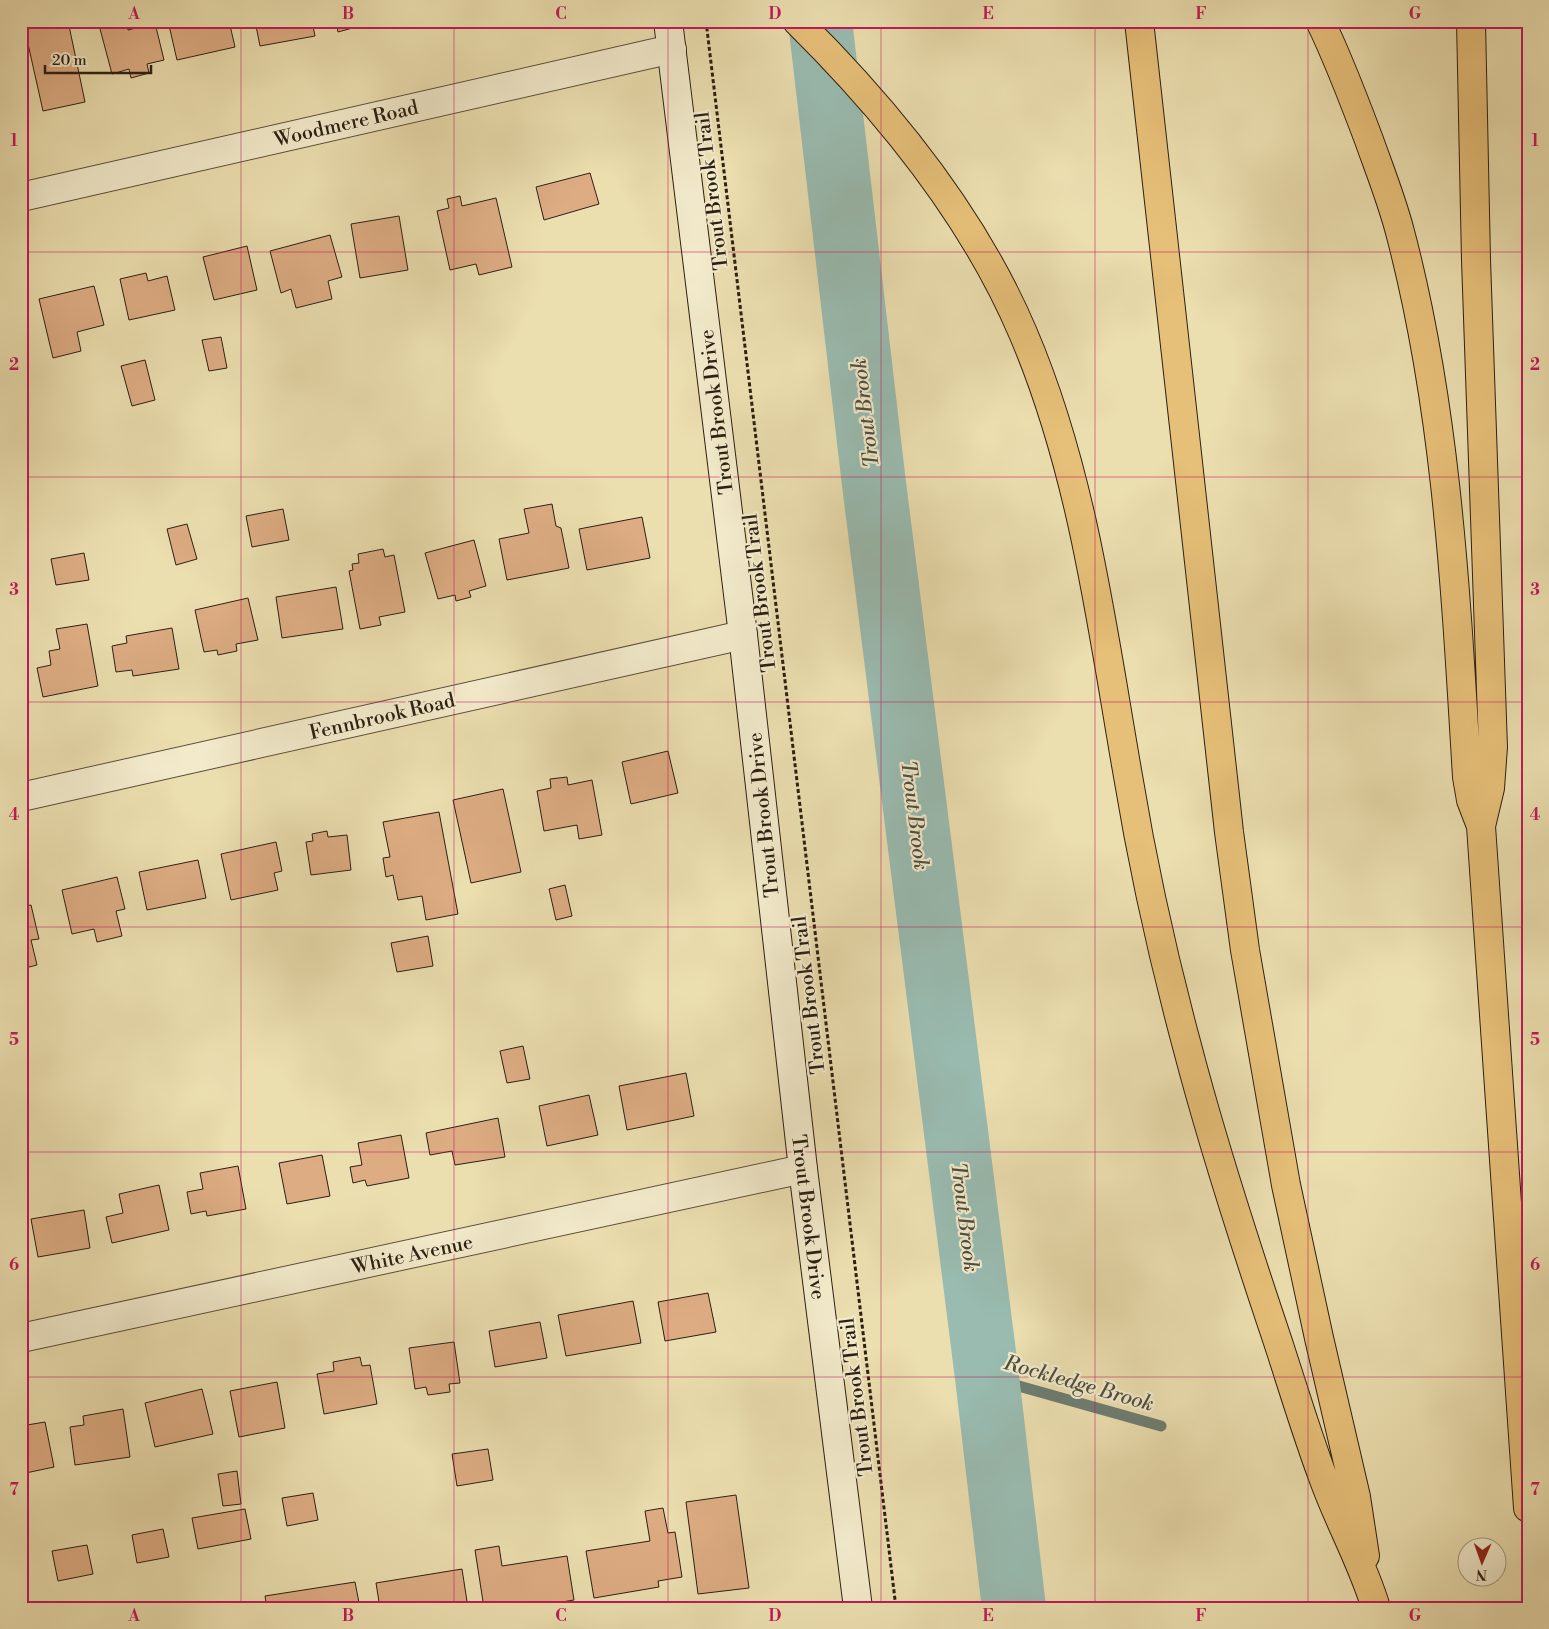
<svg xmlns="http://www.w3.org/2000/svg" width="1549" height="1629" font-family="'Libre Bodoni',serif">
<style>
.green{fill:#b5c28d;stroke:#707050}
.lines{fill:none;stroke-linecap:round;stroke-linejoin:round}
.stream{stroke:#6d7d71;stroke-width:11}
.river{stroke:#99bbb0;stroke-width:64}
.building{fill:#ddac83;stroke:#2c1f13}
.street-casing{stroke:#5c4f3a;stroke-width:30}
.secondary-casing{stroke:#2c1f13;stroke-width:30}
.highway-casing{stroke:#2c1f13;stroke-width:30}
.path{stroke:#2c1f13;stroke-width:3;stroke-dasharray:4 2.5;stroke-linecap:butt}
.street{stroke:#f2eacb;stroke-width:28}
.secondary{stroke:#f2eacb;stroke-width:28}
.highway{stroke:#e6bf78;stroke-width:28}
.grid{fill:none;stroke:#c2185b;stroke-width:1;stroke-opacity:0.55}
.labels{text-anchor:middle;stroke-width:4.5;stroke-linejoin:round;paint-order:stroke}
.street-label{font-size:20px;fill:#2c1f13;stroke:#f2eacb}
.water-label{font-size:21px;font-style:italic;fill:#4d4e42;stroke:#f2eacb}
.neatline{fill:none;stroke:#c2185b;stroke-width:2}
.grid-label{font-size:16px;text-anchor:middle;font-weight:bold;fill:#c2185b}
</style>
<rect width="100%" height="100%" fill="#ebdeaf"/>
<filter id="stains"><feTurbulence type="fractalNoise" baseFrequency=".004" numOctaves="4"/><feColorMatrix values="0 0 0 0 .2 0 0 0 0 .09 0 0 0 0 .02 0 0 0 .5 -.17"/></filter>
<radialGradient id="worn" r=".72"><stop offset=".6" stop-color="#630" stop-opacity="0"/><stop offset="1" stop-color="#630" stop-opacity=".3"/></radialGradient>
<!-- green -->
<path class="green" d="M1524 21H1528V168Z"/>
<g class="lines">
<!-- stream -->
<path class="stream" d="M987 1377 1161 1426"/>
<!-- river -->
<path class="river" d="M820 21 874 484 987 1377 1014 1608"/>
</g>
<!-- building -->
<path class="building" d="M48 21H68L85 102 43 111 24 26Z
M115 21H126L128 30 155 23 164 60 147 64 149 73 131 78 129 69 112 74 99 25Z
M168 21H229L235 47 177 60Z
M255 21H312L315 36 260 46Z
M336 21H378L338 32Z
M590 173 599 204 544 220 536 187Z
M460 196 462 206 496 198 512 267 479 275 476 264 450 270 437 211 449 208 447 199Z
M399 216 408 270 360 278 351 224Z
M330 235 342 277 328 281 332 299 296 308 291 289 281 293 270 251Z
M247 246 257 290 214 300 203 257Z
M146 273 148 281 167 276 175 310 129 320 120 279Z
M94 286 104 325 77 332 81 351 53 358 39 299Z
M221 337 227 368 209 371 202 340Z
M145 360 155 400 132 406 121 366Z
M552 504 556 526 561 528 569 568 507 580 499 539 529 533 524 509Z
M283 509 289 540 252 547 246 516Z
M642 517 650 558 587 570 579 529Z
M187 524 197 559 176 565 167 529Z
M474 540 486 586 469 591 471 597 456 601 455 595 438 599 425 553Z
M383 549 385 557 394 555 405 612 379 617 381 625 360 629 349 571 353 570 352 564 359 563 358 554Z
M84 553 89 580 56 585 51 559Z
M336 587 343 629 282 638 276 597Z
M248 598 258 640 236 644 237 651 218 655 217 650 204 652 195 610Z
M87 624 98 686 43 697 37 668 51 665 49 651 60 649 56 629Z
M172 628 179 669 133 676 132 670 116 672 112 646 127 643 126 636Z
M21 672 27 699 21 701Z
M668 751 678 793 631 804 622 762Z
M567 777 568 785 592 780 602 835 579 839 577 825 544 831 537 791 551 788 550 779Z
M503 789 521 872 471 883 453 800Z
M439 812 458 914 426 920 422 896 398 900 393 875 386 877 383 858 390 857 383 822Z
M327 831 328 837 347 835 351 870 311 875 306 842 313 841 312 834Z
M276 842 282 871 274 873 278 890 231 900 221 854Z
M198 860 206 898 147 910 139 872Z
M117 877 125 909 116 911 122 936 97 942 94 929 72 934 62 890Z
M565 885 572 916 556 920 549 889Z
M31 905 39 939 31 940 37 965 21 969V907Z
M428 936 433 966 397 972 391 943Z
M523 1046 530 1079 507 1083 500 1051Z
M686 1073 694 1116 627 1130 619 1086Z
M589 1095 598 1135 547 1146 539 1106Z
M498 1118 505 1157 455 1165 452 1151 430 1155 426 1133Z
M401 1135 409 1178 367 1186 365 1180 353 1183 350 1167 362 1165 358 1143Z
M322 1155 330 1196 287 1204 279 1163Z
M238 1166 246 1209 207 1216 206 1211 191 1214 187 1192 203 1189 200 1173Z
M159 1185 169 1230 112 1243 106 1217 123 1213 119 1194Z
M84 1210 90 1248 38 1257 31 1219Z
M708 1293 716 1332 665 1341 658 1302Z
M633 1301 641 1343 566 1356 558 1315Z
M540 1322 547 1358 495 1367 489 1331Z
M454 1342 460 1383 449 1384 450 1392 428 1395 426 1387 415 1389 409 1348Z
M360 1357 362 1366 370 1365 377 1404 324 1414 317 1374 334 1371 333 1362Z
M277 1382 285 1428 239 1437 230 1391Z
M202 1389 213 1434 155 1447 145 1403Z
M123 1409 130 1457 75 1465 70 1427 84 1425 83 1416Z
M45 1422 54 1467 21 1474V1426Z
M488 1449 493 1480 457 1486 452 1454Z
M237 1471 241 1504 223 1506 218 1474Z
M313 1493 318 1520 287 1526 282 1498Z
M736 1495 749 1588 698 1594 686 1502Z
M663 1508 668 1533 675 1532 682 1577 658 1581 659 1587 594 1598 586 1551 650 1541 645 1511Z
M245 1509 251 1539 198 1549 192 1518Z
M163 1529 169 1557 137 1563 132 1535Z
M87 1545 93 1574 58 1581 52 1551Z
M499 1546 502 1566 567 1556 574 1600 525 1608H484L475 1550Z
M462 1569 468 1608H380L376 1583Z
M355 1582 360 1608H267L265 1596Z"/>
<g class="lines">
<defs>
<path id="street" d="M21 197 672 49
M21 797 743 635
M21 1338 803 1169"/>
<path id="secondary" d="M668 21 743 635 803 1169 858 1608"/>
<path id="highway" d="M797 21C888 111 973 215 1023 333 1083 473 1102 628 1128 776 1143 867 1163 957 1187 1046 1213 1146 1245 1244 1278 1342 1293 1388 1307 1435 1324 1480 1340 1524 1363 1564 1376 1608
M1139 21 1229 832 1245 950 1286 1185 1319 1338 1356 1497 1365 1556
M1320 21C1339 60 1354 100 1369 140 1380 171 1392 201 1400 232 1447 410 1456 595 1467 777L1471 800 1481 826 1528 1508
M1471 21 1476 260 1493 747 1490 788 1481 826"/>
</defs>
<!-- street casing -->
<use href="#street" class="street-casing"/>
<!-- secondary casing -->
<use href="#secondary" class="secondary-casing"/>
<!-- highway casing -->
<use href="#highway" class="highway-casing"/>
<!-- path -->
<path class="path" d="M706 21 896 1608"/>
<!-- street -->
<use href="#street" class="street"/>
<!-- secondary -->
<use href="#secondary" class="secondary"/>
<!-- highway -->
<use href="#highway" class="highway"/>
</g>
<!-- grid -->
<path class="grid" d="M241 21V1608M454 21V1608M668 21V1608M881 21V1608M1095 21V1608M1308 21V1608M21 252H1528M21 477H1528M21 702H1528M21 927H1528M21 1152H1528M21 1377H1528"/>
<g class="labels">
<!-- street labels -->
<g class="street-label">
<text transform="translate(346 123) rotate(-13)" y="7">Woodmere Road</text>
<text transform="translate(711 191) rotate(-97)" y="7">Trout Brook Trail</text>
<text transform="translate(716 412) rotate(-97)" y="7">Trout Brook Drive</text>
<text transform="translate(759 593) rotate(-97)" y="7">Trout Brook Trail</text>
<text transform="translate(382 716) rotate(-13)" y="7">Fennbrook Road</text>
<text transform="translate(763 815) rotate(-96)" y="7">Trout Brook Drive</text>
<text transform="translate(808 995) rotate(-97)" y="7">Trout Brook Trail</text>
<text transform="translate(809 1217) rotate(83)" y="7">Trout Brook Drive</text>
<text transform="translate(412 1254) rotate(-12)" y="7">White Avenue</text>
<text transform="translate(856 1397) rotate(-97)" y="7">Trout Brook Trail</text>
</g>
<!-- water labels -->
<g class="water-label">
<text transform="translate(865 413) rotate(-97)" y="7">Trout Brook</text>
<text transform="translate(915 815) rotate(83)" y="7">Trout Brook</text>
<text transform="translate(965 1217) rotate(83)" y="7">Trout Brook</text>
<text transform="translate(1079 1383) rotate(16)" y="7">Rockledge Brook</text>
</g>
</g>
<!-- margin -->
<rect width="1549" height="1629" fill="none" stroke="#ebdeaf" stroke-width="55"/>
<!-- north arrow -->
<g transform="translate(1482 1562) rotate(182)"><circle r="24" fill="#f2eacb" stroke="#a39981"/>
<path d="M0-4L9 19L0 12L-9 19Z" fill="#8f2418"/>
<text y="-8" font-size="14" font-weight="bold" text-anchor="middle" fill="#2c1f13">N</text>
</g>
<!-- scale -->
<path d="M45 65v8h106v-8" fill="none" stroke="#2c1f13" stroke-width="2.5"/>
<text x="52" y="65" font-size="15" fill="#2c1f13" stroke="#f2eacb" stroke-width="4" paint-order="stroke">20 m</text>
<rect x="28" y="28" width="1494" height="1574" class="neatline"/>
<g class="grid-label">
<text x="134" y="19">A</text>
<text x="348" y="19">B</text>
<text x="561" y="19">C</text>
<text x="775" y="19">D</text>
<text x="988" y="19">E</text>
<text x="1201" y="19">F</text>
<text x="1415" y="19">G</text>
<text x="14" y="146">1</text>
<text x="1535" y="146">1</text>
<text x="14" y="370">2</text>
<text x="1535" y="370">2</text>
<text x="14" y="595">3</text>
<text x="1535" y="595">3</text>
<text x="14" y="820">4</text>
<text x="1535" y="820">4</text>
<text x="14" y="1045">5</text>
<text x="1535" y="1045">5</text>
<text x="14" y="1270">6</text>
<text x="1535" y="1270">6</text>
<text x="14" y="1495">7</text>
<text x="1535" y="1495">7</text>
<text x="134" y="1621">A</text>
<text x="348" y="1621">B</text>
<text x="561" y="1621">C</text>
<text x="775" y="1621">D</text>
<text x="988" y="1621">E</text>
<text x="1201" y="1621">F</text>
<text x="1415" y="1621">G</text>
</g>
<rect width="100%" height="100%" filter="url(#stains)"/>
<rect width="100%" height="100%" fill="url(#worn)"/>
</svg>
